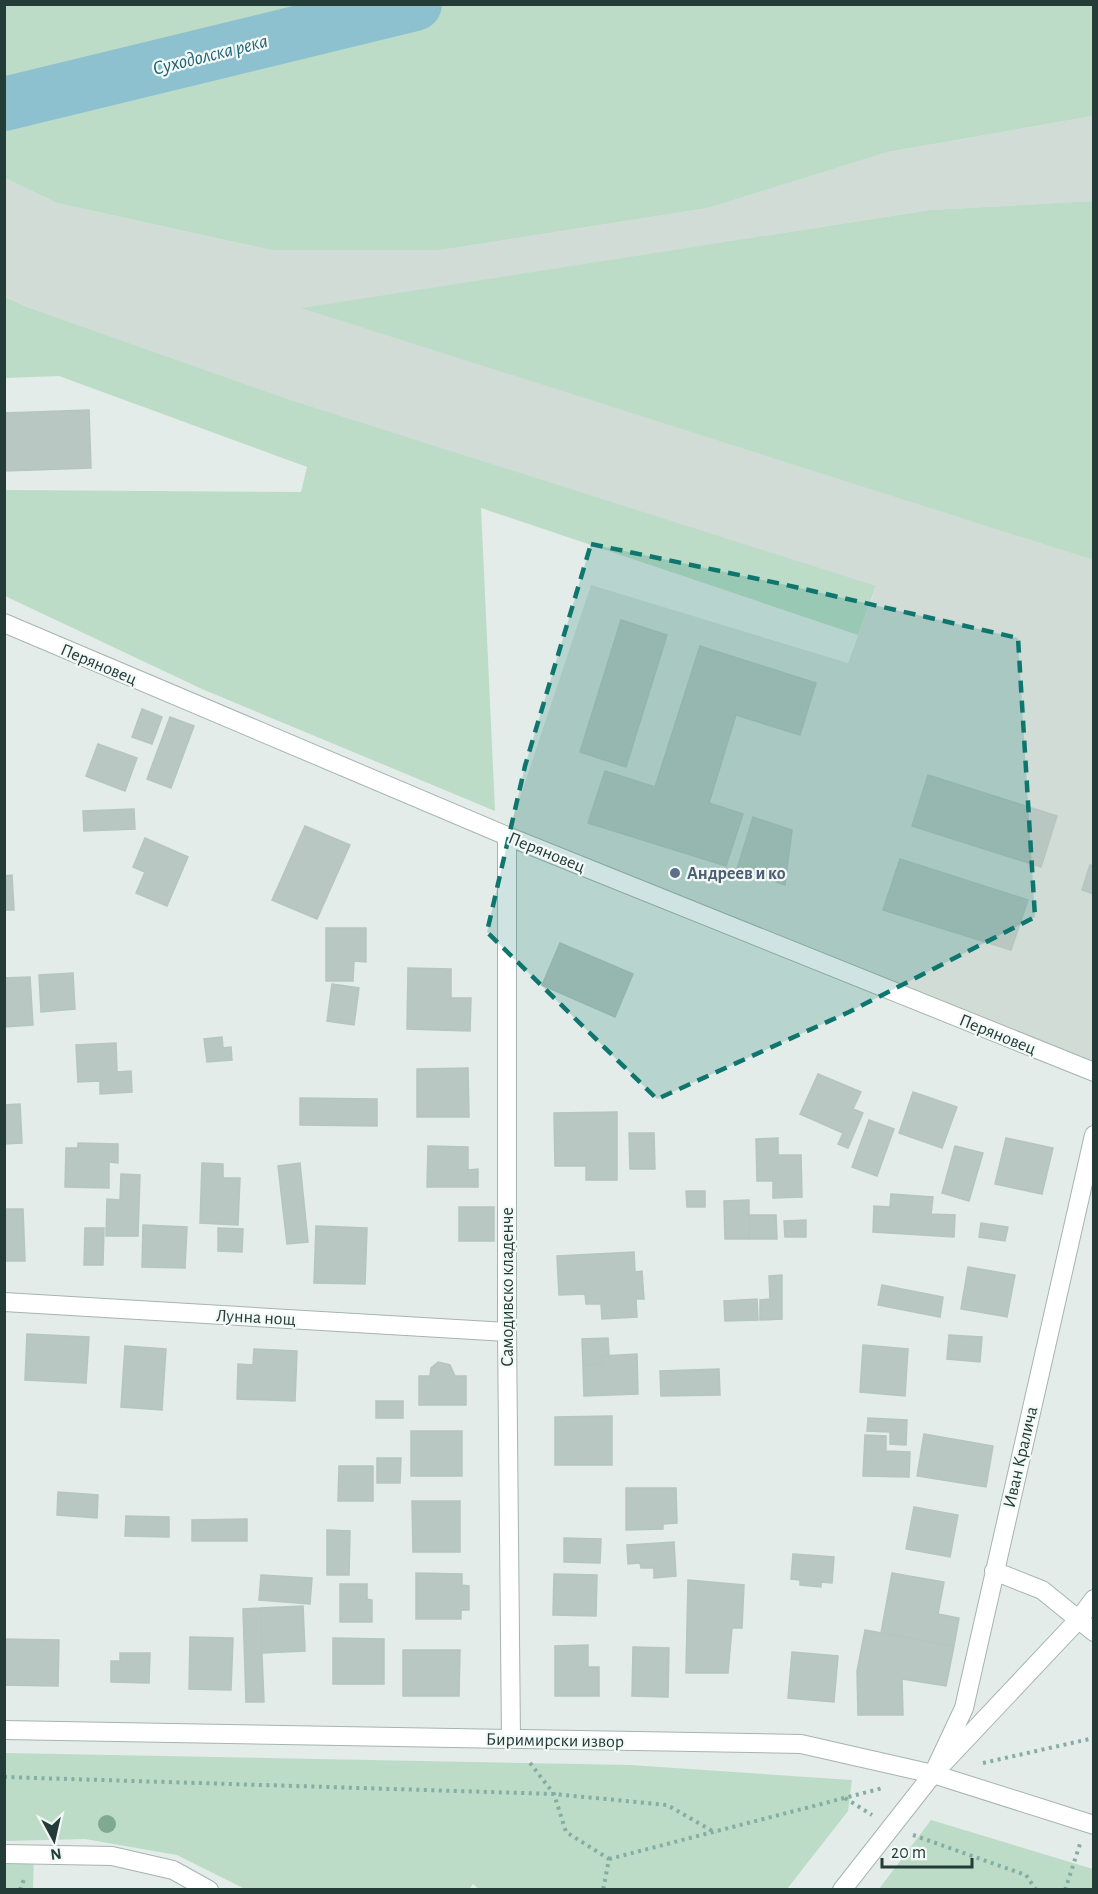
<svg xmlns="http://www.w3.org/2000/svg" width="1098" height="1894" font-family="'Alegreya Sans',sans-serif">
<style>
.built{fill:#d1dcd7}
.green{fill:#bcdcc7}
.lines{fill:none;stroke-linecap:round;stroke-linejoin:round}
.river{stroke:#8dc1cf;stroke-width:54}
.building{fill:#b8c7c1;stroke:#b5c5c0;stroke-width:1.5}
.minor-casing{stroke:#a6b4af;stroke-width:20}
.path{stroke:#84aea3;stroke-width:4;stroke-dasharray:3 4.5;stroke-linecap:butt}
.minor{stroke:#fff;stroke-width:18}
.tree{fill:#80a992}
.marked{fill:#0f766e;fill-opacity:0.2;stroke:#0f766e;stroke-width:4.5;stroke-dasharray:12 8;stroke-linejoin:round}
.service-dot{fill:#5c6f8a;stroke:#f3f9f6;stroke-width:2}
.labels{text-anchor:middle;stroke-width:4.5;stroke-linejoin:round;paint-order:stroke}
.street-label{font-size:18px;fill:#233c37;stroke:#f3f9f6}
.service-label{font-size:18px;font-weight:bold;fill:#4e5e75;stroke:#f3f9f6;text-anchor:start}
.water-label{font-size:20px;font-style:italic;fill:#1f6376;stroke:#f3f9f6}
</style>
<rect width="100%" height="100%" fill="#e3ece8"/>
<!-- built -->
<path class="built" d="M1093 116V201L930 210 303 308 1093 560V1071L507 836 591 585 848 663 876 587 291 400 27 307 5 297V178L57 203 271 250H441L708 208 888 152Z"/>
<!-- green -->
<path class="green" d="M4 5H1093V116L888 152 708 208 441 250H271L57 203 5 178Z
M1093 201V560L301 308 930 210Z
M5 297 27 307 291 400 876 586 858 635 481 508 495 811 202 689 5 596V490L301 492 307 467 59 376 5 378Z
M5 1753 630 1765 852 1780 848 1811 787 1889 480 1890 473 1884 469 1890 245 1889 177 1855 85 1839 5 1841Z
M931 1820 1093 1869V1889H879Z
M34 1853 33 1889H5L4 1854Z"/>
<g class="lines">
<!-- river -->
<path class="river" d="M4 104 415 4"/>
</g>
<!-- building -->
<path class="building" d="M89 410 91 468 4 471V413Z
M621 620 667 635 626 767 580 752Z
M700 646 816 683 800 735 736 715 709 803 743 814 726 866 588 823 605 771 655 787Z
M142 709 162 717 152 744 132 737Z
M170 717 194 726 171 788 147 779Z
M98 744 137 758 125 791 86 776Z
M928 775 1057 816 1041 867 912 826Z
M134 809 135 829 84 831 83 811Z
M753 817 792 830 785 885 737 869Z
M305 826 350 845 317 919 272 900Z
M145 838 188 857 167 906 136 893 145 872 133 867Z
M900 859 1028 900 1011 950 883 910Z
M1090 865 1094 866V894L1082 890Z
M12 875 14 910H4V876Z
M326 928H366V962L354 961 353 981H326Z
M560 943 633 974 615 1017 542 985Z
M408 968 451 969V998H471L470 1031 407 1029Z
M73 973 75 1009 41 1012 39 975Z
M30 977 33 1025 4 1027V978Z
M332 984 359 988 354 1025 327 1021Z
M222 1037 223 1048 231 1047 232 1060 207 1062 204 1039Z
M116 1043 117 1072 131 1071 132 1092 100 1094V1081L78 1082 76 1045Z
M468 1068 469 1117H417V1069Z
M818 1074 861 1092 853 1109 863 1113 848 1148 838 1144 843 1133 800 1114Z
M913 1092 957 1107 942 1148 899 1133Z
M300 1098 377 1099V1126L300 1125Z
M20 1104 22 1143 4 1144V1105Z
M617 1112V1180H586V1166H555L554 1113Z
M869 1120 894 1129 877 1176 852 1167Z
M629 1133H654L655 1169H630Z
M778 1138V1155H801L802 1197 773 1198V1181H757L756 1139Z
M1006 1138 1053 1148 1042 1194 995 1184Z
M78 1143 118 1144V1163L109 1162V1188L65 1187 66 1148H78Z
M428 1146 468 1147V1170L478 1169V1187H427Z
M955 1146 983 1153 969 1201 942 1193Z
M202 1163 223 1164V1178H240L238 1225 200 1223Z
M300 1163 308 1242 287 1244 278 1166Z
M121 1174 140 1175 138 1236H106L107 1199 120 1200Z
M686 1191H705V1207H687Z
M891 1194 933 1197 931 1214 955 1215 954 1237 873 1232 874 1206 890 1207Z
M749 1200V1239H725L724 1201Z
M459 1207H494V1241H459Z
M4 1209H23L25 1261H4Z
M749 1215H776L777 1239H749Z
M806 1220V1237H785L784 1221Z
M981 1223 1008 1227 1005 1241 979 1237Z
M143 1225 187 1227 185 1268 142 1267Z
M316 1226 367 1228 365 1284 314 1283Z
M85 1228H104L103 1265H84Z
M218 1228 243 1229 242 1252 218 1251Z
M634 1252 635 1272 642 1271 644 1299H636L637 1317 602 1319 601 1304H586L585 1294 559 1295 557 1256Z
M968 1267 1015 1275 1007 1317 961 1309Z
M782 1275V1319L760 1320V1300L770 1299 769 1276Z
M882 1285 943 1297 940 1317 878 1305Z
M757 1299 758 1320 725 1321 724 1301Z
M27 1334 89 1337 86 1383 25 1380Z
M949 1335 982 1337 980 1362 947 1359Z
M608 1338 609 1355 601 1356 602 1364 583 1365 582 1339Z
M863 1345 908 1349 905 1396 860 1392Z
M125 1346 166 1349 162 1410 121 1407Z
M254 1349 297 1351 295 1401 237 1399 238 1364 253 1365Z
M637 1354 638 1394 584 1396 583 1365 602 1364 601 1356Z
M438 1362 450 1365 455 1376H466V1405H419V1376H430L431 1368Z
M719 1369 720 1395 661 1396 660 1371Z
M376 1401H403V1418H376Z
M612 1416V1465H555V1417Z
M868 1418 907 1420 906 1445 890 1444V1432L867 1431Z
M411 1431H462V1476H411Z
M924 1434 993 1446 986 1487 917 1476Z
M865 1435 886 1436V1451L910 1452 909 1477 863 1476Z
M377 1458H401L400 1483H377Z
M339 1466H373V1501H338Z
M626 1488H676L677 1523 663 1524V1529L626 1530Z
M58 1492 98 1495 97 1518 57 1515Z
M412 1501H460V1552H413Z
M914 1507 958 1515 950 1557 906 1549Z
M126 1516 169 1517V1537L125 1536Z
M247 1519V1541H192V1520Z
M327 1530 350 1531 349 1575H327Z
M564 1538 601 1539 600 1563 564 1562Z
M674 1542 676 1576 654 1578V1568H641L640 1563 628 1564 627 1545Z
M793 1554 834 1557 832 1583 821 1582V1587L800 1585V1580L791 1579Z
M416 1573 462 1574V1585L469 1586V1610H461V1619H416Z
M892 1573 944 1582 938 1614 959 1618 954 1646 881 1633Z
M554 1574 597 1575 596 1616 553 1615Z
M261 1575 312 1578 310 1604 259 1600Z
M688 1580 744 1585 742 1628H732L728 1673H686Z
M340 1584H367V1599L372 1600V1622H340Z
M303 1606 305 1651 262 1653 260 1608Z
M260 1608 264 1702H246L243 1609Z
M865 1630 954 1646 946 1686 902 1679 903 1715H858L857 1671Z
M190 1637 233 1638 231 1690 189 1689Z
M333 1638 384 1639V1684H333Z
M4 1639 59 1640 58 1686 4 1685Z
M588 1645V1667H599V1696H555V1646Z
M633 1647 669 1648 668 1697 632 1696Z
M403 1650H460L459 1696H403Z
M792 1652 838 1656 834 1702 788 1698Z
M120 1653H150L149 1683 111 1682V1661H120Z"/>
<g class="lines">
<defs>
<path id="minor" d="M4 623 507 836 1094 1072
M507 836V1332L511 1739
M4 1302 507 1332
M994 1571 1042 1590 1094 1632
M4 1730 801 1744 933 1774 1094 1825
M933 1774 964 1708 1094 1135
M4 1854 112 1856 173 1870 209 1890
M842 1890 933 1774 1079 1619 1094 1599"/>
</defs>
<!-- minor casing -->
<use href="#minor" class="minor-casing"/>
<!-- path -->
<path class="path" d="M530 1763 554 1794 566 1832 609 1859 603 1890
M983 1763 1094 1738
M4 1777 554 1794 667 1805 716 1833
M845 1798 872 1815
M913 1835 1026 1875 1036 1890
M609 1859 883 1788
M20 1890 24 1879
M1065 1890 1080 1844"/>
<!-- minor -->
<use href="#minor" class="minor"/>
</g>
<!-- trees -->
<circle class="tree" cx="107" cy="1824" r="9"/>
<!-- marked area -->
<path class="marked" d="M591 544 782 584 1018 638 1035 917 849 1012 657 1099 487 932 525 766Z"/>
<!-- markers -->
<circle class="service-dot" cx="675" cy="873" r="6"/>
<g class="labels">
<!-- street labels -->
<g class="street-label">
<text transform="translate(99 664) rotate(23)" y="6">Перяновец</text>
<text transform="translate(547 852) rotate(22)" y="6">Перяновец</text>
<text transform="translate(998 1034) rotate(22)" y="6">Перяновец</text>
<text transform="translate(507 1287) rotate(-90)" y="6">Самодивско кладенче</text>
<text transform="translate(256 1317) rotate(3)" y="6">Лунна нощ</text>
<text transform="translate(1020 1457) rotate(-77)" y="6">Иван Кралича</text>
<text transform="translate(555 1740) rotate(1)" y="6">Биримирски извор</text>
</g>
<!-- service labels -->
<g class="service-label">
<text x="687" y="879">Андреев и ко</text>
</g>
<!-- water labels -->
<g class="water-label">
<text transform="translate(210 54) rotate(-14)" y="7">Суходолска река</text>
</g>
</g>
<!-- border -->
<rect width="1098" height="1894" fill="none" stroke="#233c37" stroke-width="12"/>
<!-- north arrow -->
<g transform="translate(54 1840) rotate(172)" stroke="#f3f9f6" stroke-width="4.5" paint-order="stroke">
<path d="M0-4.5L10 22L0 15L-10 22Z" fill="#233c37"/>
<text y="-9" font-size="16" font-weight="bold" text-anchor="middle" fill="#233c37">N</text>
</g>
<!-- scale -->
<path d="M882 1858v9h90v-9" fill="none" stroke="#233c37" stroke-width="3"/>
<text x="891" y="1858" font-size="18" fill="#233c37" stroke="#f3f9f6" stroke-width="4.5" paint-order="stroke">20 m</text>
</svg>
